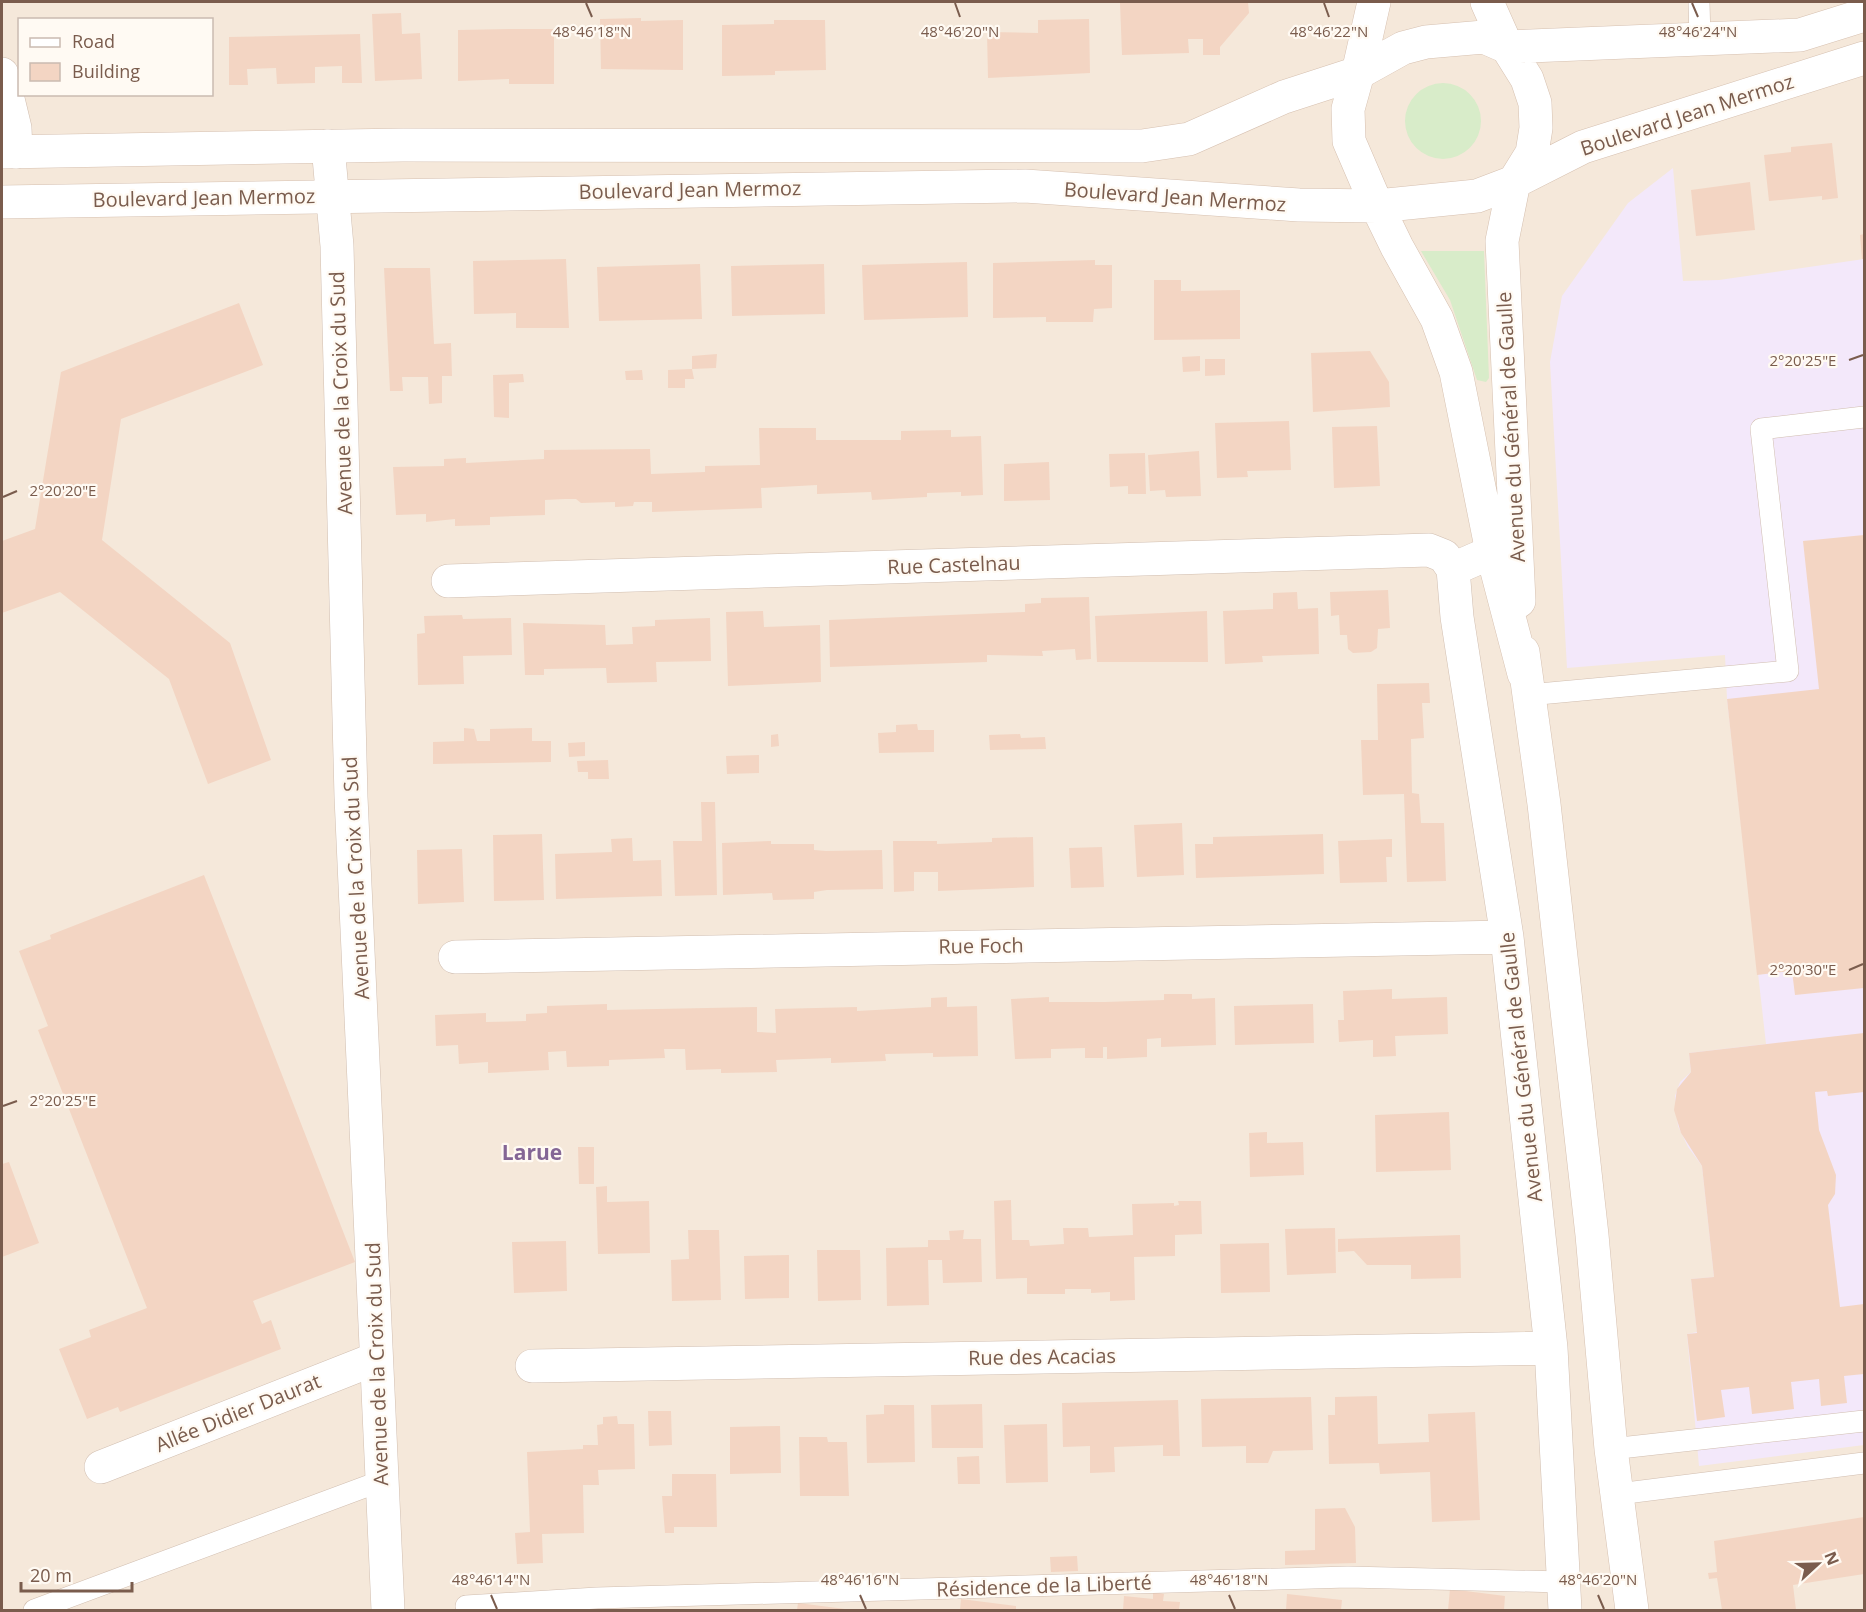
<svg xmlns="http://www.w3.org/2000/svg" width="1866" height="1612" font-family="'Open Sans',sans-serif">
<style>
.residential{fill:#f5e8da;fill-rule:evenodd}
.education{fill:#f3e8fa}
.green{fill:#d8ecc9}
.building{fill:#f3d5c3}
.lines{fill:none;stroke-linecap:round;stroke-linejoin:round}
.service-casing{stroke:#d1beb0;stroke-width:22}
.minor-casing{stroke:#d1beb0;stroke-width:34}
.secondary-casing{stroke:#d6c0b0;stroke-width:34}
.service{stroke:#fff;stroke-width:21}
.minor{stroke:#fff;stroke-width:33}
.secondary{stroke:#fff;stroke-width:33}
.ticks{fill:none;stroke:#7a5c4d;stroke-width:2}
.labels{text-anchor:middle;stroke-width:4.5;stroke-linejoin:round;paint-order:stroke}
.street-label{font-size:20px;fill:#7a5c4d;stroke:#fffaf3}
.neighbourhood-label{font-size:21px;font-weight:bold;fill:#846695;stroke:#fffaf3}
.ticks-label{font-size:15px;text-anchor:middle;fill:#7a5c4d;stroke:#fffaf3;stroke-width:4.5;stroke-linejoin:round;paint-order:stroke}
</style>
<rect width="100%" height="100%" fill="#fdf6ec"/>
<!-- residential -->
<path class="residential" d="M2 2H1864V1610H2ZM20 20H212V94H20Z"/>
<!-- education -->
<path class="education" d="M1673 168 1683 281 1719 280 1864 259V1445L1699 1466 1687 1334 1697 1332 1691 1279 1714 1277 1702 1166 1688 1147 1678 1126 1675 1096 1680 1082 1691 1072 1689 1053 1766 1044 1727 699 1725 655 1567 668 1550 362 1562 296 1628 203Z"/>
<!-- green -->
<path class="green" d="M1405 121a38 38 0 1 1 76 0a38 38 0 1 1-76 0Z
M1421 251H1484L1489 378 1486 382 1477 380 1450 300Z"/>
<!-- building -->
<path class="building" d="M1248 2 1249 13 1220 47V55H1203V39H1188L1189 53 1122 55 1120 3Z
M401 13 402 34 420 33 422 79 375 81 372 14Z
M641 18V21L683 20V70L601 69 600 19Z
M1089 19 1090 73 988 78 987 32 1038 33V20Z
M774 20H825L826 70 775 71V75L722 76V25L774 24Z
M509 29H554V84H509V79L458 81V30Z
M360 34 362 83H342V66L315 67V83L277 84 276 68 247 69 248 85H229V37Z
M1832 143 1838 198 1822 200V196L1769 201 1764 155 1791 152V147Z
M1750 182 1755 230 1696 236 1691 190Z
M1864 234V259H1862L1860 235Z
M566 259 569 328H516V313L474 314 473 261Z
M1095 260V265H1112V308L1094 309 1093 322H1046V317L993 318V263Z
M967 262 968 317 864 320 862 265Z
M700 264 702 319 599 321 597 267Z
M824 264 825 314 732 316 731 266Z
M384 268H430L434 344 451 343 452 376H442V403L429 404 428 377H402L403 391H390Z
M1154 280H1181V291L1240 290V339L1154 340Z
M239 303 263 365 121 419 102 540 230 643 271 760 208 784 169 679 60 592 2 613V541L35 529 61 372Z
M1370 351 1389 382 1390 407 1313 412 1311 353Z
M717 354 716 368 692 369V356Z
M1200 356V371L1183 372 1182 357Z
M1205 359H1225V375L1205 376Z
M692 369 694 379H685V388H668V370Z
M642 370 643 380H626L625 371Z
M523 374 524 382 509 383V418L494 417 493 375Z
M1289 421 1291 470 1247 471 1248 477 1217 478 1215 423Z
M1377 426 1380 486 1334 488 1332 427Z
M759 428H816V440H901V431L951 430V437L981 436 983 495 961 496V492L927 493V497L872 500 871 492 817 494V485L761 488 762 508 652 512V502H634L633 506 615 507V502L581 503 576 499H565L545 500V515L490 517V525L455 526V519L426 522V514L396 515 393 467 444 466V459L466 458V463L544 459V450L650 449 651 474 705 472V466L760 465Z
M1199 451 1201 496 1166 497 1165 490 1150 491 1148 455Z
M1145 453 1146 494H1128V486L1110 487 1109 454Z
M1049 462 1050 500 1004 501V464Z
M1864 535V988L1795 995 1792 971 1757 975 1727 699 1819 689 1803 541Z
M1388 590 1390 628 1378 629 1377 648 1371 652 1353 653 1348 649 1347 635H1340L1339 615 1331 616 1330 592Z
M1297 592 1298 609 1318 608 1319 654 1262 656 1263 662 1225 664 1223 611 1273 609V593Z
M1089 597 1091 659 1076 660 1075 649 1042 651 1043 656 987 655V662L830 667 829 620 1025 612V604L1041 603V598Z
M763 611 764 627 820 625 821 682 728 686 726 612Z
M1207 611 1208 662H1097L1095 616Z
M462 615 463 619 511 618 512 655 463 656 464 684 418 685 417 634 425 633 424 616Z
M710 618 711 661 656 662 657 682 607 683 606 668 544 669V675H525L523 623 605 625 606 645 633 644 632 627 655 626V620Z
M1429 683 1430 703H1422L1424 738 1411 739 1412 793 1419 794 1421 823H1444L1446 881 1407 882 1404 794 1363 795 1361 740H1378L1377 684Z
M917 724 918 730H934V752L879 753 878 733 896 732V725Z
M464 728 474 729 477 741H490V729L532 728V741H551V762L433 764V742L464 741Z
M778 734 779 746 771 747V735Z
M1020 734 1021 738 1045 737 1046 749 990 750 989 735Z
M585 742V756L569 757 568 743Z
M759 755V773L727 774 726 756Z
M608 760 609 779H588V772H578L577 761Z
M701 802H715L717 895 675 896 673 841H702Z
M1182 823 1184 875 1137 877 1134 825Z
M542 834 544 900 494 901 493 835Z
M1323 834 1324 874 1196 878 1195 844H1213V837Z
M1033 837 1034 887 938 891V872H914V891L894 892 893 841H937V844L992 842V838Z
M632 838 633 861 661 860 662 896 556 899 555 854 612 852 611 839Z
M1392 839V857H1386L1387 882 1340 883 1338 841Z
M771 841V844H814V850L826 851 882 850 883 889 827 890 814 892V899L773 900 772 893 723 895 722 843Z
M1102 847 1104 887 1071 888 1069 848Z
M462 849 464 902 418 904 417 850Z
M204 875 355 1262 253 1301 262 1324 271 1320 281 1349 120 1412 118 1407 87 1419 59 1349 91 1337 89 1330 147 1308 38 1030 48 1026 19 951 51 939 50 935Z
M1392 989V999L1447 997 1448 1034 1395 1036 1396 1056 1373 1057V1040L1339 1042 1338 1020H1344L1343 991Z
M1164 994H1192V999L1215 998 1216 1045 1161 1047V1038L1147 1039V1057L1107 1059V1047H1103V1058H1085V1048L1051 1049V1058L1015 1059 1011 999 1049 997V1002H1105L1164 1000Z
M947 997V1007L977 1006 978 1056 933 1057V1053L885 1054 886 1061 831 1063V1058L776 1060 777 1072 721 1073V1069L686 1070 685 1049H664L665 1058 609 1060V1066L567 1067 566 1051 548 1052 549 1070 488 1073V1062L459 1064 458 1045 436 1046 435 1015 486 1013V1022L526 1021V1014L547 1013V1006L607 1004V1010L757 1007V1032L776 1033 775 1009 857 1007V1011L931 1007V998Z
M1313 1004 1314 1043 1235 1045 1234 1006Z
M1864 1033V1092L1828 1096 1827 1091 1815 1092 1819 1130 1836 1175 1835 1194 1828 1205 1840 1307 1864 1304V1374L1844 1376 1847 1403 1821 1406 1819 1379 1791 1382 1794 1409 1752 1414 1749 1387 1721 1390 1725 1417 1697 1421 1687 1334 1697 1333 1691 1279 1714 1277 1702 1166 1681 1133 1674 1110 1677 1089 1691 1072 1689 1053Z
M1449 1112 1451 1170 1376 1172 1375 1115Z
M1267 1132V1143L1303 1142 1304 1175 1250 1177 1249 1133Z
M578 1147H594V1184H579Z
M9 1162 39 1243 2 1257V1164Z
M607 1186V1202L649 1201 650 1253 598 1254 596 1187Z
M1011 1200 1012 1240H1029L1030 1246 1064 1244 1063 1228H1088L1089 1237 1133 1235 1132 1204 1174 1203V1206L1179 1205 1178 1201H1201L1202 1234 1175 1235V1256L1134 1257 1135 1300 1110 1301V1292L1091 1293V1289H1065V1294H1027V1278L996 1279 994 1201Z
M1335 1228 1336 1273 1287 1275 1285 1229Z
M688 1230H719L721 1300 672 1301 671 1260 689 1259Z
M964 1230 963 1239H981L982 1282 943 1283 942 1260H928L929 1305 887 1306 886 1248 928 1247V1240H950L949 1231Z
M1460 1235 1461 1278 1411 1279V1265H1367L1354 1251 1338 1252V1239Z
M566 1241 567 1291 514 1293 512 1242Z
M1269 1243 1270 1292 1221 1293 1220 1244Z
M817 1250H860L861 1300 818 1301Z
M789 1255V1298L745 1299 744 1256Z
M1377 1396 1378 1444 1429 1442 1428 1414 1475 1412 1480 1520 1432 1522 1430 1472 1380 1474 1379 1463 1329 1464 1328 1415H1335V1397Z
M1311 1397 1313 1450 1273 1451 1268 1463H1246V1446L1202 1447 1201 1399Z
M1178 1400 1180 1456H1163V1445L1114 1447 1115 1472 1090 1473V1446L1063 1447 1062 1403Z
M982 1404 983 1448H932L931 1405Z
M884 1405H914L915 1462 867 1463 866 1415 884 1414Z
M648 1411H671L672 1445 649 1446Z
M617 1416 618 1424H634L635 1469 598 1470 599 1485H583L584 1533 542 1534 543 1563 517 1564 515 1533 530 1532 527 1452 583 1449V1445H598L597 1425 603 1424V1417Z
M1047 1424 1048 1482 1006 1483 1004 1425Z
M780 1426 781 1473 730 1474V1427Z
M799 1437H827L828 1442H847L849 1496H800Z
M979 1456 980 1484H958L957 1457Z
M672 1474H716L717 1527H674V1533H665L662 1496H672Z
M1345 1508 1355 1527 1356 1563 1285 1565V1551L1315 1550V1509Z
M1864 1517V1574L1793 1585 1796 1610H1722L1717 1578 1709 1579 1708 1573 1717 1572 1714 1541Z
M1077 1556 1078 1571 1051 1572 1050 1557Z
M1450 1589 1505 1596 1504 1610H1448Z
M1153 1592 1164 1594 1163 1601 1180 1602 1179 1610H1123L1124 1596 1153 1599Z
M1287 1594 1342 1600 1341 1610H1286Z
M961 1599 1016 1606V1610H960Z
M798 1603 845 1609V1610H797Z"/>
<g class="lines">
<defs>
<path id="service" d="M1699 2 1700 40
M1528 695 1788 671 1761 429 1864 417
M1611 1449 1864 1421
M1618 1494 1864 1463
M466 1606 597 1598 1348 1577 1562 1582
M34 1610 381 1481"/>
<path id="minor" d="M2 74 15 128 16 152
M328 146 337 246 351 797 388 1610
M1492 552 1453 569 1457 617 1507 937 1551 1348 1565 1610
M448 581 1429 550 1444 556 1453 569
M455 957 1507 937
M532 1366 1551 1348
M101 1467 375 1359"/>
<path id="secondary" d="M1487 2 1507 47 1527 79 1535 103 1536 128 1532 153 1514 182 1477 196 1377 206 1349 141 1348 109 1358 73 1403 48 1426 42 1484 37 1507 47 1800 35 1864 15
M2 152 403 145 1142 146 1189 139 1284 97 1358 73 1374 2
M2 202 1025 186 1299 205 1377 206 1397 247 1437 319 1456 372 1492 552 1524 674
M1519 601 1502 241 1514 182 1583 147 1864 58
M1523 652 1544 804 1592 1235 1611 1449 1632 1610"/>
</defs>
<!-- service casing -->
<use href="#service" class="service-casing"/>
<!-- minor casing -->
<use href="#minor" class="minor-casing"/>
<!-- secondary casing -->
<use href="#secondary" class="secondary-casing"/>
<!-- service -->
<use href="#service" class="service"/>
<!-- minor -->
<use href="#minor" class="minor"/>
<!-- secondary -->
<use href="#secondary" class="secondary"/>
</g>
<!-- ticks -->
<path class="ticks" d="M586 3 592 17M955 3 960 17M1324 3 1329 17M1692 3 1698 17M1849 360 1863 355M3 497 17 491M1849 970 1863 964M3 1106 17 1101M491 1595 497 1609M860 1595 866 1609M1229 1595 1235 1609M1598 1595 1604 1609"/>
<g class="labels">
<!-- street labels -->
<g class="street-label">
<text transform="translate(1687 115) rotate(-18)" y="7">Boulevard Jean Mermoz</text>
<text transform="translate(690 190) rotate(-1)" y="7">Boulevard Jean Mermoz</text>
<text transform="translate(1175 197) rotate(4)" y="7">Boulevard Jean Mermoz</text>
<text transform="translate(204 198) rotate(-1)" y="7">Boulevard Jean Mermoz</text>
<text transform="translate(341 393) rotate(-92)" y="7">Avenue de la Croix du Sud</text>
<text transform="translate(1511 427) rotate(-93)" y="7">Avenue du Général de Gaulle</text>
<text transform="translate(954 565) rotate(-2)" y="7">Rue Castelnau</text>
<text transform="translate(356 878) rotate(-93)" y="7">Avenue de la Croix du Sud</text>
<text transform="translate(981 946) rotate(-1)" y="7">Rue Foch</text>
<text transform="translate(1521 1067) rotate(-96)" y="7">Avenue du Général de Gaulle</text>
<text transform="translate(1042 1357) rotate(-1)" y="7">Rue des Acacias</text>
<text transform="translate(377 1364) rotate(-92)" y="7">Avenue de la Croix du Sud</text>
<text transform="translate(238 1413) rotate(-22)" y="7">Allée Didier Daurat</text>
<text transform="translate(1044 1586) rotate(-2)" y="7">Résidence de la Liberté</text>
</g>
<!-- neighbourhood labels -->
<g class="neighbourhood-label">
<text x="532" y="1160">Larue</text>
</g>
</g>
<g class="ticks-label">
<text x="592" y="37">48°46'18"N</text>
<text x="960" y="37">48°46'20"N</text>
<text x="1329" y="37">48°46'22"N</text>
<text x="1698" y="37">48°46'24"N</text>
<text x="1803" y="366">2°20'25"E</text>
<text x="63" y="496">2°20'20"E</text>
<text x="1803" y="975">2°20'30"E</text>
<text x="63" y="1106">2°20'25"E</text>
<text x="491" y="1585">48°46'14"N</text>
<text x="860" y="1585">48°46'16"N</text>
<text x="1229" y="1585">48°46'18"N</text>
<text x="1598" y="1585">48°46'20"N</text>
</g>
<!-- border -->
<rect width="1866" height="1612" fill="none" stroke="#7a5c4d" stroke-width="6"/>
<!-- legend -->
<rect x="18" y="18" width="195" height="78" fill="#fffaf3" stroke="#cabbb1" stroke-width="1.5"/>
<rect x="30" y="38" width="30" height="9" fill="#ffffff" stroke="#cabbb1" stroke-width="1.5"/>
<text x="72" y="48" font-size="18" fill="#7a5c4d">Road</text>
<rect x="30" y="63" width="30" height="18" fill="#f3d5c3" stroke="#cabbb1" stroke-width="1.5"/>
<text x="72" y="78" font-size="18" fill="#7a5c4d">Building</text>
<!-- north arrow -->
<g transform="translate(1818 1564) rotate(68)" stroke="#fffaf3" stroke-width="4.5" paint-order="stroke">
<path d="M0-4.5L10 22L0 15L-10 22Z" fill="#7a5c4d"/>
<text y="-9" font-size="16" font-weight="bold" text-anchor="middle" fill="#7a5c4d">N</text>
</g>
<!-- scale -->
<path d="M21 1582v9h111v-9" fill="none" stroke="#7a5c4d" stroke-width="3"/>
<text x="30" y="1582" font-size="18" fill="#7a5c4d" stroke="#fffaf3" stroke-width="4.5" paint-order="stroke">20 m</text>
</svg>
